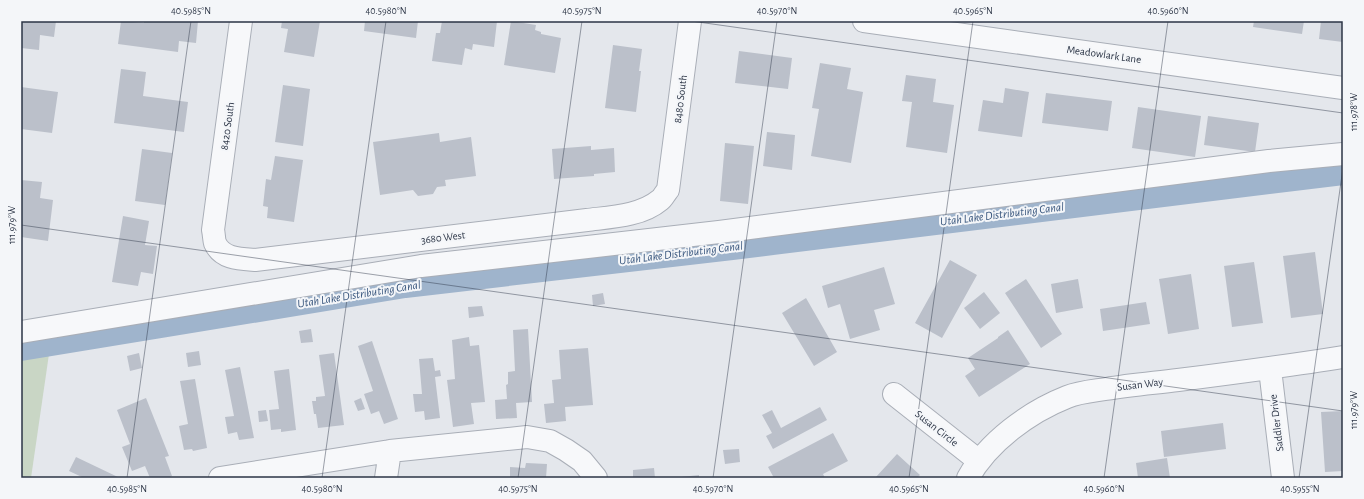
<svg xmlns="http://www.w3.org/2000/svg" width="1364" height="499" font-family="'Alegreya Sans',sans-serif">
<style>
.green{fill:#c9d6c5}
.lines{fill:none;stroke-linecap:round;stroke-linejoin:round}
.canal{stroke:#9fb4cc;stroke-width:24}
.building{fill:#bbc0ca}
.minor-casing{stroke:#a9aeb7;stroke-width:24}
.minor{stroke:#f7f8fa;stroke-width:22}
.ticks{fill:none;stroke:#2b3445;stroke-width:1;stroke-opacity:0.45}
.labels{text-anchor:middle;stroke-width:4;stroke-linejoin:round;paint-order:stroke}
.street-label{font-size:11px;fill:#2b3445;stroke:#f4f6f9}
.water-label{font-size:12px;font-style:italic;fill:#34527a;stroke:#f4f6f9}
.neatline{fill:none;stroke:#2b3445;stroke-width:1.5}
.ticks-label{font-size:10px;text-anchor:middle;fill:#2b3445}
</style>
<rect width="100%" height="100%" fill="#e4e7ec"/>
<!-- green -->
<path class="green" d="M49 354 31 478H21V359Z"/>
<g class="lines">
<!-- canal -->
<path class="canal" d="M21 349 405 286 732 248 1343 173"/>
</g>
<!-- building -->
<path class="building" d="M21 21H56L54 37 40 35 39 50 21 48Z
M121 21 144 23V21H198L196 43 179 41 178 52 118 44Z
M282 21H320L314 57 284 52 288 29 281 28Z
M365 21H418L416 38 364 31Z
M442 21H497L494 47 473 44 472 50 465 48 462 65 432 61 436 33H440Z
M511 21 536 25 535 30 541 32V34L561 38 555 73 504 65Z
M1254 21H1304L1302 34 1253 27Z
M1321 21H1343V42L1319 39Z
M613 45 642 49 639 71H641L636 112 605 108Z
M739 51 792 58 788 89 735 83Z
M820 63 851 68 847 89 863 92 851 163 811 156 819 109 812 108Z
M121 69 146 72 143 96 188 102 184 132 114 123Z
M906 75 936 79 933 102 954 105 947 153 906 147 912 102 902 101Z
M283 85 310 89 303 146 275 142Z
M21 87 58 92 52 133 21 129Z
M1005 88 1029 92 1022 137 978 131 983 100 1003 103Z
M1046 93 1112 101 1108 131 1042 123Z
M1138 107 1201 116 1195 157 1132 148Z
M1208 116 1259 123 1255 152 1204 145Z
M767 132 795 135 792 170 763 166Z
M439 133 440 142 471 137 476 176 445 180 446 186 437 187 433 194 418 196 413 190 380 195 373 142Z
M725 143 754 146 748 204 720 201Z
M591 146V150L614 148 615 172 594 174V176L554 179 552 149Z
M142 149 172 153 165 205 135 201Z
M275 156 303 160 294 222 267 218 268 207 263 206 266 179 271 180Z
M21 180 42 182 40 198 53 200 48 241 21 237Z
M123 216 149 221 145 245 157 246 153 274 141 272 138 286 112 282Z
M1315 252 1323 314 1291 318 1283 256Z
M950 260 977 275 942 338 915 323Z
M1254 262 1263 323 1232 327 1224 266Z
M884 267 895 304 874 310 880 330 850 339 840 304 828 308 822 286Z
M1191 274 1199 329 1168 334 1159 279Z
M1026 279 1062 334 1041 348 1005 293Z
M1078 279 1083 308 1056 313 1051 284Z
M984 292 1000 313 980 329 964 308Z
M603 293 605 304 593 306 592 295Z
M806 298 837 352 814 366 782 313Z
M1146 302 1150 324 1103 331 1100 309Z
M482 306 484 316 469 318 468 307Z
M311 329 313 342 301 343 299 331Z
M528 329 532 402 516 403 517 418 496 419 495 400 507 399 506 385 508 384V372L515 371 513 330Z
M1008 330 1030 364 979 397 965 376 975 369 968 358 998 338V337Z
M469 337 470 346 479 345 485 402 471 403 474 424 453 427 447 380 455 379 452 340Z
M372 341 398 419 384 424 379 411 371 414 364 394 373 391 358 346Z
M588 348 593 405 565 407 566 421 546 423 544 404 554 403 552 380 561 379 559 350Z
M199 351 201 365 188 367 186 353Z
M139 353 142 368 130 371 127 356Z
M334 353 344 425 318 428 316 414H314L312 401H316V397L325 396 319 355Z
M433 358 435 371 440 370 441 376 435 377 440 418 425 420 424 411 415 412 413 394H422L419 359Z
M240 367 254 438 239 440 237 432 228 434 225 417 234 416 225 370Z
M289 369 296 430 281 432V429L271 430 269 410 279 409 274 371Z
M195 379 207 448 193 451 192 449 184 450 179 426 188 424 180 381Z
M146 398 169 456 165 457 172 476 168 478H150L145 466 132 471 122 447 130 444 117 410Z
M361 398 365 409 358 411 354 401Z
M820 407 827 420 773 449 766 436 772 433 762 415 772 410 781 428Z
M266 410 268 421 259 422 258 411Z
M1343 411V471L1325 472 1321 412Z
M1223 423 1226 449 1164 457 1161 431Z
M833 433 848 461 823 474 825 478H774L768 467Z
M739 449 740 462 725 464 723 450Z
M897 454 920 475 917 478H875Z
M76 457 120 478H84L69 471Z
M1167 458 1170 478H1138L1136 463Z
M526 463 547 464 546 478H510V467L525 468Z
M654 468 655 478H633V470Z
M699 475V478H682L681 477Z"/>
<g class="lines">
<defs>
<path id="minor" d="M241 21 213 230C214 234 214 240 215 243 222 259 240 259 255 260L587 220C611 217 641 216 660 200 663 198 665 193 668 190L690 21
M864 21 1343 88
M21 332 421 266 719 232 1269 161 1343 154
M1270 369 1283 478
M894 394 979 461
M220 478 390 451 527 437 550 441 566 450 582 461 596 478
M386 478 390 451
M968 478C988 442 1029 412 1067 397 1079 392 1093 391 1106 389 1130 385 1154 383 1178 380 1233 373 1288 366 1343 357"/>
</defs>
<!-- minor casing -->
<use href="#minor" class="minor-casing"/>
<!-- minor -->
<use href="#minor" class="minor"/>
</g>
<!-- ticks -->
<path class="ticks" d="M691 21 1343 113M21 225 1343 411M127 478 191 21M322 478 386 21M518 478 582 21M713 478 777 21M909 478 973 21M1104 478 1168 21M1299 478 1343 168"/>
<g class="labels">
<!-- street labels -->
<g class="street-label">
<text transform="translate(1104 54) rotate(8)" y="4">Meadowlark Lane</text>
<text transform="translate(680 99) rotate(-83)" y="4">8480 South</text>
<text transform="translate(227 126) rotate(-82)" y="4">8420 South</text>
<text transform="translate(443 237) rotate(-7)" y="4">3680 West</text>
<text transform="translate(1140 384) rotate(-7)" y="4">Susan Way</text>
<text transform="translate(1276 423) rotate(-97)" y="4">Saddler Drive</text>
<text transform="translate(937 428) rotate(38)" y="4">Susan Circle</text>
</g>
<!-- water labels -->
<g class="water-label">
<text transform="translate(1002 214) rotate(-7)" y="4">Utah Lake Distributing Canal</text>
<text transform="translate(681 253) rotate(-7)" y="4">Utah Lake Distributing Canal</text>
<text transform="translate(359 294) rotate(-9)" y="4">Utah Lake Distributing Canal</text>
</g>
</g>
<!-- border -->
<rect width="1364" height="499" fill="none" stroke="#f4f6f9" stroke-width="44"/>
<rect x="22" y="22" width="1320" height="455" class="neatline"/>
<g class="ticks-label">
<text x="191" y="14">40.5985°N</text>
<text x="386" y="14">40.5980°N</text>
<text x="582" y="14">40.5975°N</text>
<text x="777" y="14">40.5970°N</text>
<text x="973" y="14">40.5965°N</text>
<text x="1168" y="14">40.5960°N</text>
<text transform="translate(1353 112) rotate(-90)" y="4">111.978°W</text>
<text transform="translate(11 225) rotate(-90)" y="4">111.979°W</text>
<text transform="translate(1353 410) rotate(-90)" y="4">111.979°W</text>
<text x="127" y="492">40.5985°N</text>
<text x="322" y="492">40.5980°N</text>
<text x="518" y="492">40.5975°N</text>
<text x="713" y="492">40.5970°N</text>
<text x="909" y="492">40.5965°N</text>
<text x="1104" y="492">40.5960°N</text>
<text x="1300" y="492">40.5955°N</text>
</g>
</svg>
